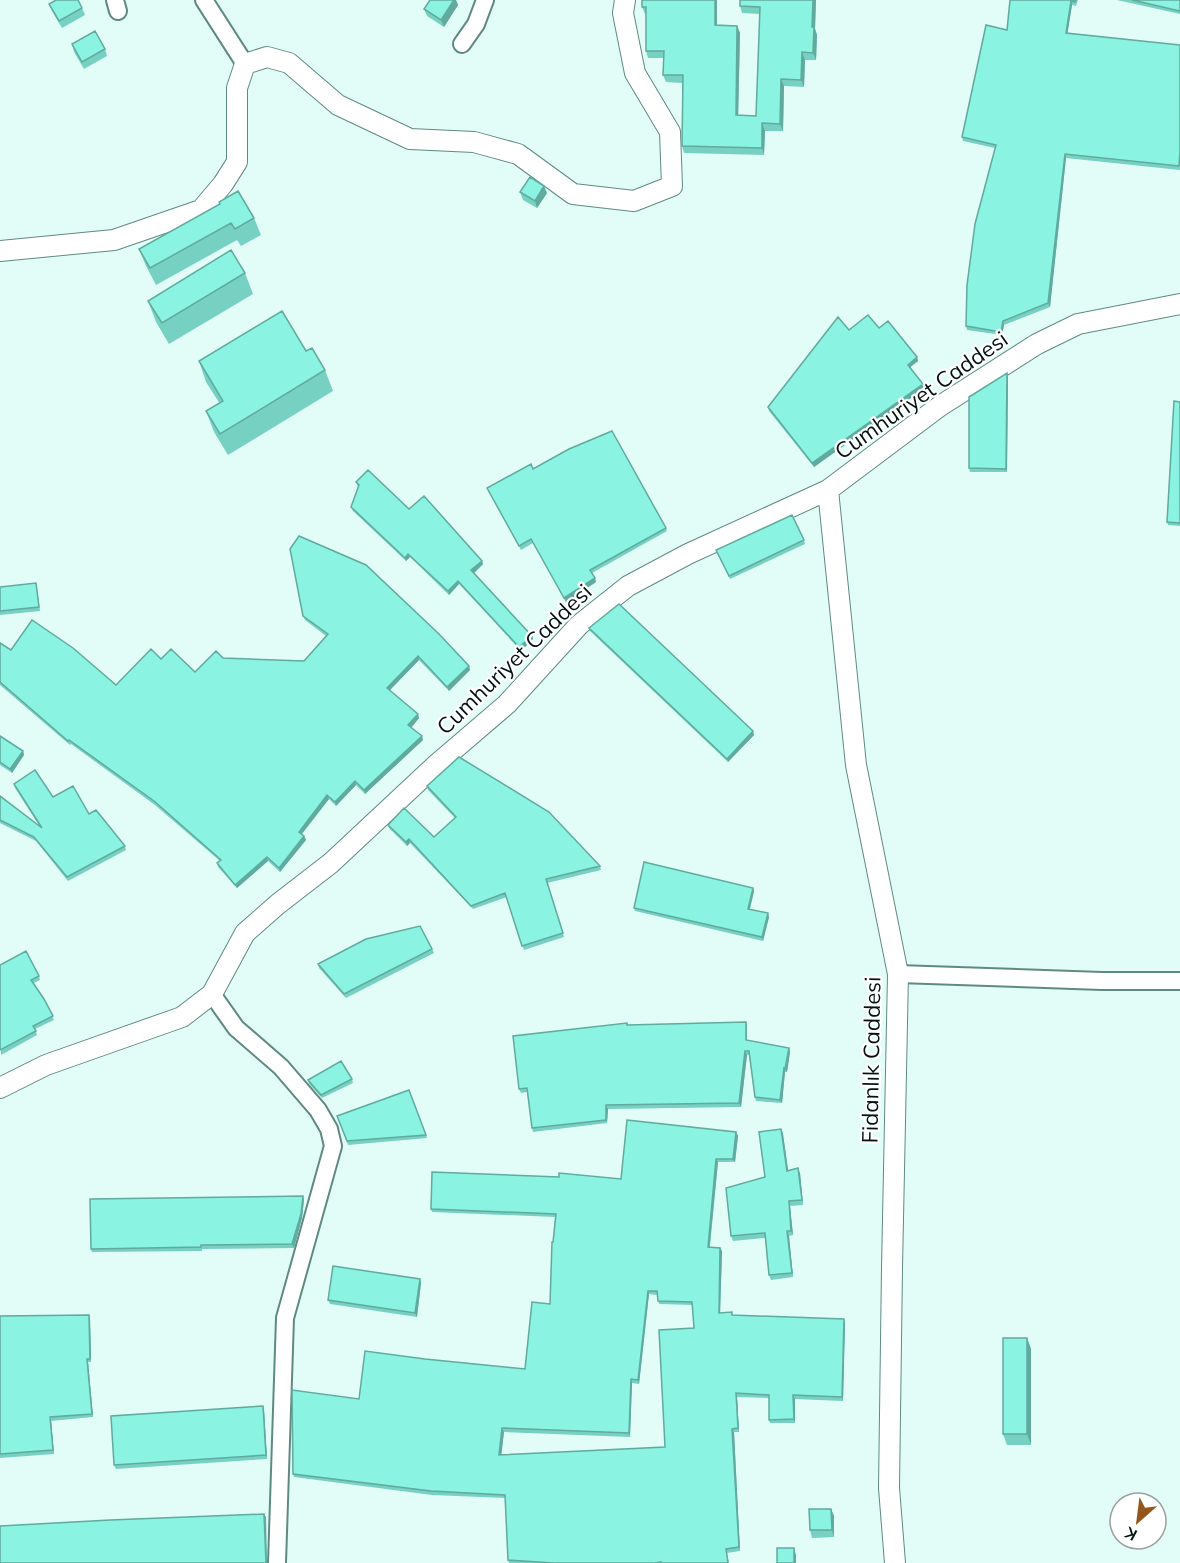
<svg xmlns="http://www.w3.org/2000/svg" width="1180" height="1563" font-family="Mulish,sans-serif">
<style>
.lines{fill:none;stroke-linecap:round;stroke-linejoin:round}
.minor-casing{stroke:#5f8a82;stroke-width:20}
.tertiary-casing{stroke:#5f8a82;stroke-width:22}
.minor{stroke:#fff;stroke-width:16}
.tertiary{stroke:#fff;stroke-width:20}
.wall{fill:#77d1c2;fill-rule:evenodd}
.shaded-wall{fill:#61aa9e}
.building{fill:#8af3e1;stroke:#61aa9e;stroke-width:1.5;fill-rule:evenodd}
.labels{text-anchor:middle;stroke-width:4.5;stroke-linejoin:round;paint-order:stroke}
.street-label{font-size:22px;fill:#031311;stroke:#fff}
</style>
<rect width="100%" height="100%" fill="#e2fdf8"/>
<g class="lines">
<defs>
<path id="minor" d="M115 0 118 11
M204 0 245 64
M462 44 476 24 485 0
M898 974 1102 981H1180
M212 994 236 1028 281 1067 318 1110 329 1129 333 1146 285 1318 277 1563"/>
<path id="tertiary" d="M0 251 114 240 201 210 223 184 237 162V88L245 64 267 57 289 63 338 105 410 139 474 142 518 154 573 194 634 201 672 186 670 132 635 73 623 13 625 0
M828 490 856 765 898 974 892 1268 889 1488 895 1563
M0 1088 46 1065 182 1017 212 994 245 933 278 904 331 863 437 764 507 704 579 625 628 586 688 554 828 490 940 406 1037 344 1078 324 1180 304"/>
</defs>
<!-- minor casing -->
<use href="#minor" class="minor-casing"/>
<!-- tertiary casing -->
<use href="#tertiary" class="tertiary-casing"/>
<!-- minor -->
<use href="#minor" class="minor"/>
<!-- tertiary -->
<use href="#tertiary" class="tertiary"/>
</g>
<!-- wall -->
<path class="wall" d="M430 0H456L458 5 444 27 427 16 424 9Z
M642 0 717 25 737 26 740 33 738 116H756L760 14 742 13 740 6V0H816L815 29 817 35 816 60H805L804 87 784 86 783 131H765L764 155 684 153 682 146V83L666 82 663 75V58H648L646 51V14H645L642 7Z
M1010 0H1078L1076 6 1072 5 1067 33 1180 45V170L1066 158 1050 307 1004 325 1002 335 967 330 966 326 995 148 963 141 962 137 1007 30Z
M1117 0H1180V14Z
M49 4 82 8 85 15 62 28 52 11Z
M72 44 105 49 107 56 84 69 74 52Z
M520 192 547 193 537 208 523 200Z
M220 204 254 218 261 235 241 246 237 240 156 285 146 266 139 249Z
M245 273 253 294 169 344 156 322 148 301Z
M879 328 917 357 918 361 910 367 925 388 814 467 769 411 768 407 849 330Z
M306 351 325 370 333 391 228 455 214 432 206 411 220 404 206 382 199 361Z
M1007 373 1008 377 1007 472H970L969 468Z
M1180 402V526L1168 525 1167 522Z
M533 469 666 528 667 531 592 573 596 582 566 602 533 543 521 550 487 488Z
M356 482 409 509 483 564 474 573 532 636 533 639 521 651 459 584 449 595 410 557 406 561 353 511 351 507 358 487Z
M804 540 805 544 730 579 718 554Z
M0 587H37L40 611 0 615Z
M303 616 469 666 470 670 449 691 419 660 390 690 419 718 411 728 423 740 365 794 356 785 336 806 329 799 302 834 304 836 306 840 280 872 268 861 237 888 218 867 217 863 220 861 155 805 71 744 70 745 0 685V643L11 650 116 685 161 659 195 672 223 658 304 661 326 636 305 620Z
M589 628 754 735 728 762 590 631Z
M0 736 23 751 24 755 12 773 0 765Z
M14 784 53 797 89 814 125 846 126 850 68 881 36 841 0 823V796L40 827 15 788Z
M427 786 600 866 601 870 547 883 564 937 524 950 507 897 473 909 410 843 407 846 389 828 388 825 434 837 455 818 428 790Z
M753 888 754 891 750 909 769 917 763 941 635 911 634 908Z
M432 949 434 953 346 998 319 968 318 964Z
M0 965 39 976 40 980 34 983 54 1020 35 1029 37 1035 1 1055Z
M627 1025 747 1026V1040L789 1048 790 1052 787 1072H785L782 1103 756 1101 755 1097 749 1055H747L741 1107 608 1109 607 1123 533 1132 532 1128 527 1092 521 1093 519 1089Z
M352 1079 353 1083 322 1098 309 1084 308 1080Z
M409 1090 427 1138 348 1145 337 1116Z
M781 1129 783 1134 788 1171 800 1173 803 1205 790 1206 793 1235 789 1236 793 1277 771 1280 769 1275 765 1238 733 1241 731 1236 765 1177Z
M736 1132 738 1136 735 1162H718L710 1247 720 1248 722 1251 720 1313 732 1312 733 1315 845 1323 843 1401 795 1399V1423H770L769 1420V1398L737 1397 739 1432H734L740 1551 727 1553 729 1563H509L508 1560 505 1498 432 1495 294 1477 293 1474 359 1399 425 1359 525 1369 550 1304 553 1242 555 1217 432 1212 431 1209 621 1179ZM649 1294 657 1295 659 1304 693 1305 694 1328 665 1447 501 1455 504 1432 630 1437 632 1383 639 1384Z
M303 1196 304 1200 302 1218 294 1248 202 1249V1251L92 1252 91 1249Z
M420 1279 421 1283 417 1317 330 1304 328 1300Z
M89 1315 90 1318 91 1362H88L93 1417 51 1421 54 1454 0 1458V1316Z
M1027 1338 1031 1349V1445H1007L1003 1434Z
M264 1410 267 1459 116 1469 114 1465Z
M831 1509 834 1516V1537L812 1538 810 1530Z"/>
<!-- shaded-wall -->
<path class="shaded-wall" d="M454 0H456L458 5 444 27 441 20Z
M715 0H717V33L715 25Z
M813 0H816L815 29 817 35 816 60 813 53 812 27Z
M1071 1 1072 5 1067 37 1066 33Z
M737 26 740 33 738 123 736 115Z
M802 52 805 60 804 87 801 80Z
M781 79 784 86 783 131 780 124Z
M762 123 765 131 764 155 762 148Z
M1065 154 1066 158 1050 307 1048 303Z
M544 186 547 193 537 208 535 201Z
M1003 321 1004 325 1002 335 1001 332Z
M917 357 918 361 909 368 908 365Z
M1007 373 1008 377 1007 472 1006 469Z
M923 384 925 388 814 467 812 463Z
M408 554 410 557 406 561 405 558Z
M482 561 483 564 473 574 471 570Z
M595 578 596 582 566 602 564 598Z
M458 581 459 584 449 595 448 591Z
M532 636 533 639 521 651 519 647Z
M418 656 419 660 388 692 387 688Z
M469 666 470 670 449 691 447 687Z
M418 714 419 718 410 729 408 725Z
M753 731 754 735 728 762 727 759Z
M422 736 423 740 365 794 364 790Z
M23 751 24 755 12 773 10 769Z
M355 781 356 785 336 806 335 802Z
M327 795 329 799 300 836 299 832Z
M304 836 306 840 280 872 279 868Z
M409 839 410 843 407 846 406 842Z
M267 857 268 861 237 888 235 885Z
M753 888 754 891 749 912 748 909Z
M768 913 769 917 763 941 762 937Z
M746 1022 747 1026V1044L746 1040Z
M789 1048 790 1052 787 1072 785 1069Z
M745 1051 747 1055 741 1107 739 1103Z
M784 1068 785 1072 782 1103 780 1100Z
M606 1105 608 1109 607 1123 606 1120Z
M781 1129 783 1134 789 1176 787 1171Z
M736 1132 738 1136 735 1162 733 1159Z
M716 1159 718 1162 709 1251 708 1247Z
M798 1168 800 1173 803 1205 802 1200Z
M303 1196 304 1200 302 1218 294 1248 292 1244Z
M789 1201 790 1206 793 1235 791 1231Z
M787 1231 789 1236 793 1277 792 1273Z
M720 1248 722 1251 720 1316 719 1313Z
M420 1279 421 1283 417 1317 415 1313Z
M648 1291 649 1294 639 1384 638 1380Z
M89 1315 90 1318 91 1362 90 1359Z
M844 1319 845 1323 843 1401 842 1397Z
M1027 1338 1031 1349V1445L1027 1434Z
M87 1359 88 1362 93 1417 92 1414Z
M631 1379 632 1383 630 1437 629 1433Z
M736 1393 737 1397 739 1432 738 1428Z
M793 1395 795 1399V1423L794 1419Z
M263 1406 264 1410 267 1459 266 1455Z
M50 1417 51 1421 54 1454 53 1450Z
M502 1428 504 1432 501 1458 499 1455Z
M732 1429 734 1432 740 1551 739 1547Z
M831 1509 834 1516V1537L832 1530Z
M264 1514 266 1517 267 1563H266Z
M794 1548 796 1555V1563H794Z"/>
<!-- building -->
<path class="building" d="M56 0H78L82 8 59 21 49 4Z
M430 0H454L441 20 424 9Z
M642 0H715V25L737 26 736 115 756 116 760 7 740 6V0H813L812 27H814L813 53 802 52 801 80 781 79 780 124 762 123V148L682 146 683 75H663L664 51H646V7H642Z
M1010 0H1076L1075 2 1071 1 1066 33 1180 45V151L1179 166 1065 154 1048 303 1003 321 1001 332 966 326 967 285 975 224 996 145 962 137 986 25 1007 30Z
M1132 0H1180V11Z
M95 31 105 49 82 62 72 44Z
M530 177 544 186 535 201 520 192Z
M238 191 254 218 235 229 231 223 150 268 139 249 220 204 219 202Z
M231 250 245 273 162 323 148 301Z
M282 311 306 351 312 348 325 370 220 434 206 411 223 401 199 361Z
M868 315 879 328 888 321 917 357 908 365 923 384 812 463 768 407 838 317 849 330Z
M1007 373 1006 469 969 468V397Z
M1174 401 1180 402V523L1167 522Z
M612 431 666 528 590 570 595 578 564 598 531 539 519 546 487 488 531 464 533 469 569 449Z
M368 470 409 509 424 496 482 561 471 570 532 636 519 647 458 581 448 591 408 554 405 558 351 507 359 485 356 482Z
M792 515 804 540 729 576 716 550Z
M299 536 366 565 439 634 469 666 447 687 418 656 387 688 418 714 408 725 422 736 364 790 355 781 335 802 327 795 299 832 304 836 279 868 267 857 235 885 217 863 221 860 154 801 69 740 68 741 0 682V643L11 650 32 620 73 648 116 685 151 649 161 659 171 649 195 672 216 651 223 658 304 661 328 634 303 616 290 549Z
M36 583 39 607 0 611V587Z
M619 604 753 731 727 759 589 628Z
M0 736 23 751 10 769 0 762Z
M459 757 549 812 600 866 546 879 563 933 522 946 505 893 471 906 409 839 406 842 388 825 404 808 434 837 456 817 427 786Z
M35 770 53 797 73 786 89 814 96 810 125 846 67 877 34 837 0 820V796L42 828 14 784Z
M644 862 753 888 748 909 768 913 762 937 634 908Z
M420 926 432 949 344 994 318 964 366 939Z
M26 951 39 976 31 980 44 999 53 1016 33 1026 36 1031 0 1050V965Z
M746 1022V1040L789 1048 785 1069 784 1068 780 1100 755 1097 749 1051H745L739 1103 606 1105V1120L532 1128 527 1088 519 1089 513 1036 627 1023V1025Z
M341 1061 352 1079 321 1095 308 1080Z
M409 1090 426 1135 347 1141 337 1116Z
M627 1120 736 1132 733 1159H716L708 1247 720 1248 719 1313 732 1312V1315L844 1319 842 1397 793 1395 794 1419 769 1420V1395L736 1393 738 1428 732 1429 739 1547 726 1549 728 1563H661V1562L655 1563H554L508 1560 505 1495 431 1491 293 1474 292 1390 359 1399 365 1351 425 1359 525 1369 532 1302 550 1304 552 1242H553L556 1214 431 1209 432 1172 559 1177V1173L621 1179ZM648 1291H657L658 1301 692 1302 694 1328 659 1330 665 1447 499 1455 502 1428 629 1433 631 1379 638 1380Z
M781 1129 787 1171 798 1168 802 1200 789 1201 791 1231H787L792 1273 769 1275 765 1233 731 1236 726 1188 765 1177 759 1132Z
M303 1196 301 1214 292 1244 201 1245V1247L91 1249 90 1199Z
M333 1266 420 1279 415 1313 328 1300Z
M89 1315 90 1359H87L92 1414 50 1417 53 1450 0 1454V1316Z
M1003 1338H1027V1434H1003Z
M263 1406 266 1455 114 1465 111 1416Z
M809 1509H831L832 1530H810Z
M264 1514 266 1563H0V1526L110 1520Z
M777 1548H794V1563H777Z"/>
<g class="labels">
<!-- street labels -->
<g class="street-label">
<text transform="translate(921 395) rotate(-35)" y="8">Cumhuriyet Caddesi</text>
<text transform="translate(514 659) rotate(-44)" y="8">Cumhuriyet Caddesi</text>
<text transform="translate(871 1060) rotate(-89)" y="8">Fidanlık Caddesi</text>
</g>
</g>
<!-- north arrow -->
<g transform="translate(1138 1521) rotate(208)"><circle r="28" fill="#ffffff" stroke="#9aa1a0" stroke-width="1.5"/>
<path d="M0-4.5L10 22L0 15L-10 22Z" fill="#94571b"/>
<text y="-9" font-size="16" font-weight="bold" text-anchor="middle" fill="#031311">K</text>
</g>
</svg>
